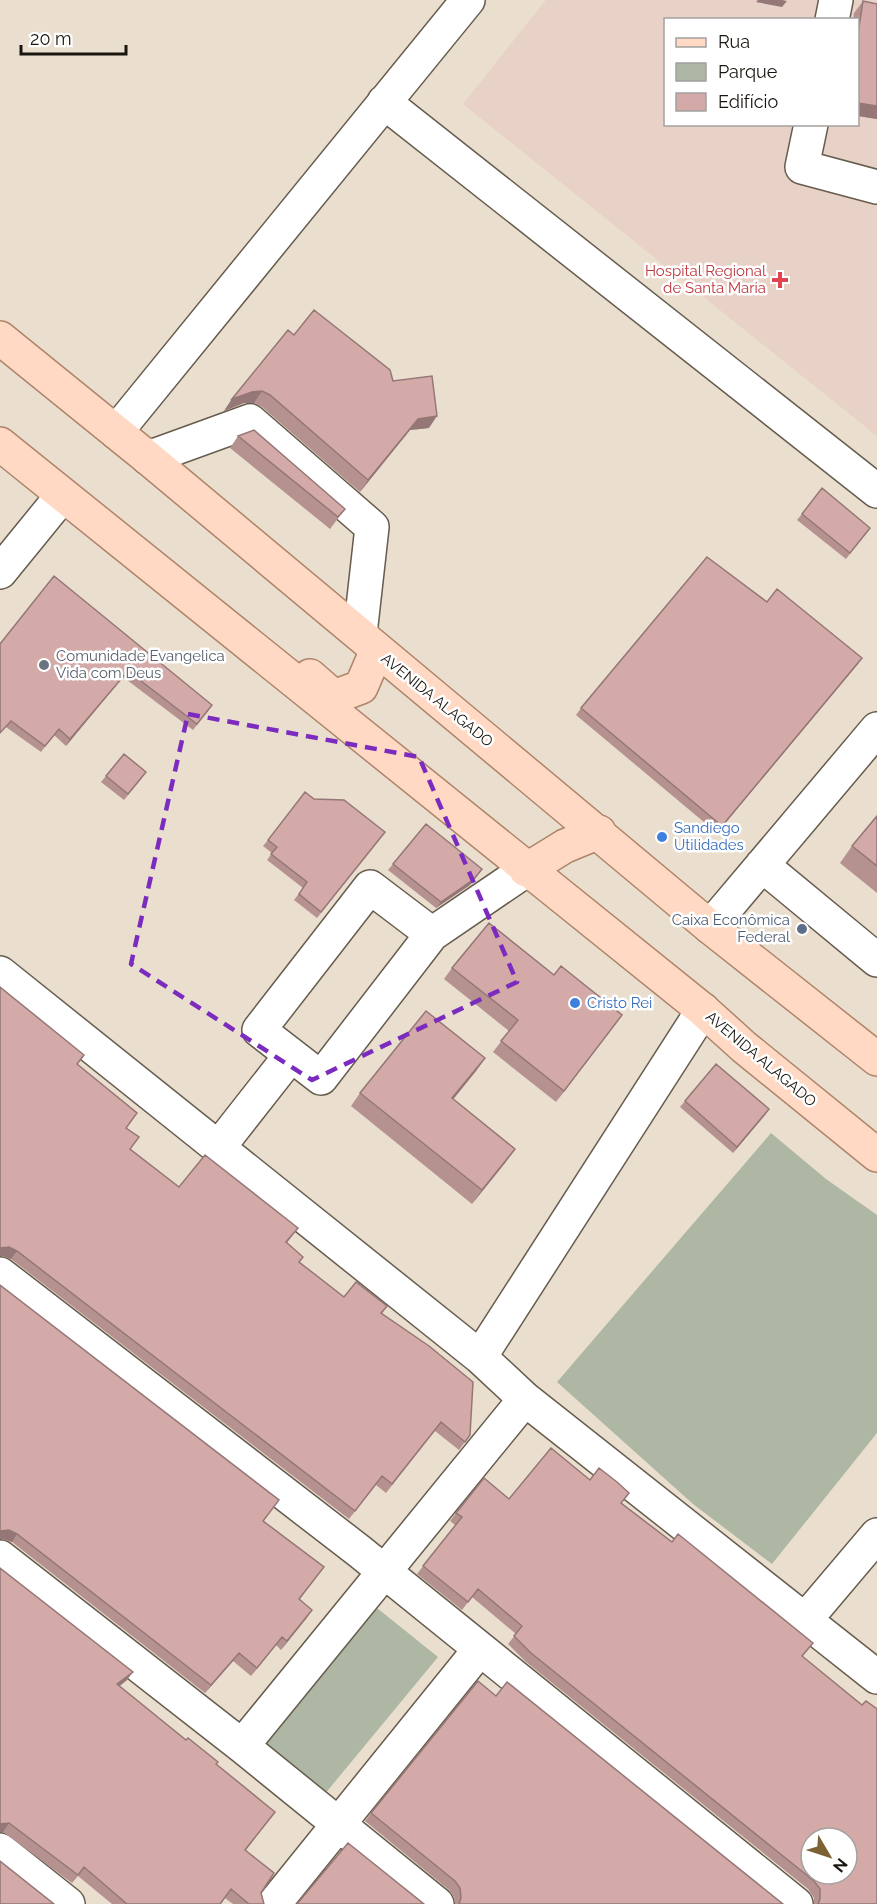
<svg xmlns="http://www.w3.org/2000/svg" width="877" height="1904" font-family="Raleway,sans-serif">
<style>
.medical{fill:#e8d1c6;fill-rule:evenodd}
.green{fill:#aeb7a3}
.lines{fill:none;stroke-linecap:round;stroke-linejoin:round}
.minor-casing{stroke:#665c4e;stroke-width:36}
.major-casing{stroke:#ae846a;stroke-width:36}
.minor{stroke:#fff;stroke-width:33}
.major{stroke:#ffd9c3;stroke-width:33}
.wall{fill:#b59290}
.shaded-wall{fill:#947776}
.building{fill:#d3aaa8;stroke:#947776;stroke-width:1.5;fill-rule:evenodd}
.marked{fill:none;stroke:#7b2cbf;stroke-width:4.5;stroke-dasharray:12 8;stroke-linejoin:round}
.health-dot{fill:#e0444e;stroke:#fff;stroke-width:2}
.worship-dot{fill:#6b7280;stroke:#fff;stroke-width:2}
.shop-dot{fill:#3f7fe0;stroke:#fff;stroke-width:2}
.service-dot{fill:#5c6f8a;stroke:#fff;stroke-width:2}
.labels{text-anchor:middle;stroke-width:5;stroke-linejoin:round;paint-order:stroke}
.health-label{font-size:15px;fill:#be3a42;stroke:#fff;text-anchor:end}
.worship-label{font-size:15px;fill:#5b616d;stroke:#fff;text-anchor:start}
.street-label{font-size:15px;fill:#19150f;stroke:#fff}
.shop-label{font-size:15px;fill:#366cbe;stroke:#fff;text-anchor:start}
.service-label{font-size:15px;fill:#4e5e75;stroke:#fff;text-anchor:end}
</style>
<rect width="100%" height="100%" fill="#eadece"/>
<!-- medical -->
<path class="medical" d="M546 0H877V436L463 104ZM666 20H858V124H666Z"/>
<!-- green -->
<path class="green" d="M771 1133 826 1179 877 1215V1433L772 1564 693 1504 557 1382Z
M372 1604 438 1657 324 1795 259 1743Z"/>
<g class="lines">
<defs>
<path id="minor" d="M832 20 836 0
M384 102 877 491
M811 124 802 167 877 187
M116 432 468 0
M148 458 250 421 372 527 360 634
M0 572 62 496
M762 865 877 960
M710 927 877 729
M432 934 370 887 259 1030 321 1078 432 934 526 870
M0 973 480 1357 525 1399 877 1677
M218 1148 291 1055
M0 1274 359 1551 796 1904
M480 1357 703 1010
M0 1557 242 1746 437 1904
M805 1620 877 1535
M242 1746 525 1399
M0 1850 68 1904
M274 1904 480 1649"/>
<path id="major" d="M0 338 148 458 710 927 877 1059
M0 444 703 1010 744 1047 877 1155
M310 676 334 697 361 687 377 650
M526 870 565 846 599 832"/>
</defs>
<!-- minor casing -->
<use href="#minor" class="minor-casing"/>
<!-- major casing -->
<use href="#major" class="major-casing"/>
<!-- minor -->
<use href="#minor" class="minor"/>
<!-- major -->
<use href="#major" class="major"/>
</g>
<!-- wall -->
<path class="wall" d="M863 1 877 119 858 116V20H853L854 13Z
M294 335 393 381 429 428 410 430 360 492 262 407 254 403H244L224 411 232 399Z
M238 436 345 509 330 529 230 448Z
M802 514 870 528 846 559 797 520Z
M54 576 208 711 193 730 123 677 66 746 54 735 41 752 6 727Z
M767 602 857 665 717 833 576 715 581 708Z
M106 776 142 778 124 800 101 782Z
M314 799 385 832 317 918 294 900 303 888 267 860 272 853 263 846 268 840Z
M877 816V893L840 863 852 846Z
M393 864 478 875 470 885 436 908 388 870Z
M452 968 554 975 622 1015 556 1102 493 1052 509 1031 444 979Z
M0 987 77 1064 137 1113 126 1128 130 1149 179 1187 292 1236 287 1243 303 1257 299 1262 344 1297 387 1306 382 1314 470 1435 459 1450 435 1431 386 1493 376 1485 349 1519 11 1259 3 1256H0Z
M485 1058 476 1071 453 1099 515 1149 505 1163 472 1204 351 1106 360 1093Z
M685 1101 765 1115 733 1153 680 1107Z
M0 1285 264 1521 324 1567 299 1600 312 1610 281 1650 276 1645 251 1676 233 1661 205 1693 12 1542 3 1539Z
M590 1480 622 1504 802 1657 862 1705 877 1904H814V1898L808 1889 525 1661 508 1644 516 1634 472 1597 462 1610 417 1574 455 1525 450 1521 456 1513 509 1499Z
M0 1568 127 1680 119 1686 275 1812 246 1850 261 1893 264 1904H233L225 1898 221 1904H112L78 1876 72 1883 3 1832Z
M496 1696 783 1904H455L454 1897 449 1890 365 1821 371 1813Z"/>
<!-- shaded-wall -->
<path class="shaded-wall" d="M758 0H782L787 1 782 7 756 2Z
M858 103 877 106V119L858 116Z
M262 391 254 403H244L224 411 232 399 252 392Z
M437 416 429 428 410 430 360 492 368 480 418 419Z
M862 658 857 665 717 833 722 826Z
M128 671 123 677 66 746 70 739Z
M482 869 470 885 436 908 441 902Z
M622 1015 614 1026 556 1102 564 1091Z
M485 1058 476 1071 443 1112 452 1098Z
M769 1109 765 1115 733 1153 737 1147Z
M515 1149 505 1163 472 1204 482 1190Z
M9 1247 17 1251 11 1259 3 1256H0V1248Z
M9 1530 17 1534 12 1542 3 1539H0V1531Z
M312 1610 306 1619 281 1650 287 1641Z
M282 1637 276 1645 251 1676 257 1668Z
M239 1653 233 1661 205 1693 211 1685Z
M133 1672 127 1680 111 1693 117 1684Z
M9 1823 3 1832H0V1824Z"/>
<!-- building -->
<path class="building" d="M863 1 877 4V106L858 103V34Z
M314 310 390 370 393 381 432 376 437 416 418 419 368 480 270 395 262 391 252 392 232 399 288 330 294 335Z
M254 430 345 509 338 517 238 436Z
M822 488 870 528 850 553 802 514Z
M707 557 767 602 777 589 862 658 722 826 581 708Z
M54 576 212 705 197 724 128 671 70 739 59 729 45 746 11 721 0 733V644Z
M124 754 146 772 128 794 106 776Z
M305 792 314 799 344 800 385 832 321 912 299 894 307 882 271 854 277 847 268 840Z
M877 816V866L852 846Z
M426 824 482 869 474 879 441 902 393 864Z
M489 923 554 975 561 966 622 1015 564 1091 501 1041 518 1020 452 968Z
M0 987 84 1055 77 1064 137 1113 126 1128 139 1137 130 1149 179 1187 205 1155 298 1228 286 1242 303 1257 299 1262 344 1297 356 1282 387 1306 381 1313 429 1346 473 1382 470 1435 465 1442 441 1422 392 1484 382 1476 355 1511 17 1251 9 1247 0 1248Z
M426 1011 485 1058 452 1098 515 1149 482 1190 360 1093Z
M716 1064 769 1109 737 1147 685 1101Z
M0 1285 279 1500 263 1521 324 1567 299 1599 312 1610 287 1641 282 1637 257 1668 239 1653 211 1685 17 1534 9 1530 0 1531Z
M551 1448 590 1480 599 1468 617 1482 629 1493 621 1503 672 1542 678 1534 813 1643 802 1656 862 1705 866 1701 877 1709V1904H818L820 1899V1889L814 1881 531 1653 514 1636 522 1626 478 1589 468 1602 423 1566 462 1517 456 1513 484 1478 509 1499ZM811 1838H847V1874H811Z
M0 1568 133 1672 117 1684 186 1740 188 1738 218 1762 216 1764 275 1812 245 1850 274 1873 261 1893 264 1904H249L231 1889 220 1904H127L84 1867 78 1875 9 1823 0 1824Z
M478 1681 496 1696 507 1682 783 1904H459L461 1898 460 1888 455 1881 371 1813Z
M348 1843 424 1904H297Z
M0 1861 54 1904H0Z"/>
<!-- marked area -->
<path class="marked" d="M188 714 419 757 517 982 312 1080 131 964Z"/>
<!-- markers -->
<path class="health-dot" d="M777 271h6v6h6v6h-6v6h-6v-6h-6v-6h6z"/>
<circle class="worship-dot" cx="44" cy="665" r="6"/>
<g class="shop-dot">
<circle cx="662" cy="837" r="6"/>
<circle cx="575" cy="1003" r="6"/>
</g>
<circle class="service-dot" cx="802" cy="929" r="6"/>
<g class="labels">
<!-- health labels -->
<g class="health-label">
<text x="766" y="276">Hospital Regional<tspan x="766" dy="17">de Santa Maria</tspan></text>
</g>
<!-- worship labels -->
<g class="worship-label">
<text x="56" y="661">Comunidade Evangelica<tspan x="56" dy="17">Vida com Deus</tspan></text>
</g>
<!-- street labels -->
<g class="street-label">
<text transform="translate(437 700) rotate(39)" y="5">AVENIDA ALAGADO</text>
<text transform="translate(761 1059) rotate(40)" y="5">AVENIDA ALAGADO</text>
</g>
<!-- shop labels -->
<g class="shop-label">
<text x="674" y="833">Sandiego<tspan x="674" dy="17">Utilidades</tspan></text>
<text x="587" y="1008">Cristo Rei</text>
</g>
<!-- service labels -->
<g class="service-label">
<text x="790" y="925">Caixa Econômica<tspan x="790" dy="17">Federal</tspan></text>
</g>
</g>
<!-- legend -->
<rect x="664" y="18" width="195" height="108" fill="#ffffff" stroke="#a3a19f" stroke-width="1.5"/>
<rect x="676" y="38" width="30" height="9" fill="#ffd9c3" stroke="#a3a19f" stroke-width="1.5"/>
<text x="718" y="48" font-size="18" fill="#19150f">Rua</text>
<rect x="676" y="63" width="30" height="18" fill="#aeb7a3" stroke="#a3a19f" stroke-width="1.5"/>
<text x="718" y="78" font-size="18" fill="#19150f">Parque</text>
<rect x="676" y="93" width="30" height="18" fill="#d3aaa8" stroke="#a3a19f" stroke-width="1.5"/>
<text x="718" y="108" font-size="18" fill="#19150f">Edifício</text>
<!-- north arrow -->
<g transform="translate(829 1856) rotate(129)"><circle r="28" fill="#ffffff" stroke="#a3a19f" stroke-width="1.5"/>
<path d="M0-4.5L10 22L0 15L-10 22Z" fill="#7c6233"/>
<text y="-9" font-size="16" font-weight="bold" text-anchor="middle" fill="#19150f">N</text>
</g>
<!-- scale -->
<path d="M21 45v9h105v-9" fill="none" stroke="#19150f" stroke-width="3"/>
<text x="30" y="45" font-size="18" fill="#19150f" stroke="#ffffff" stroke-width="4.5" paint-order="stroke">20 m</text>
</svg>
